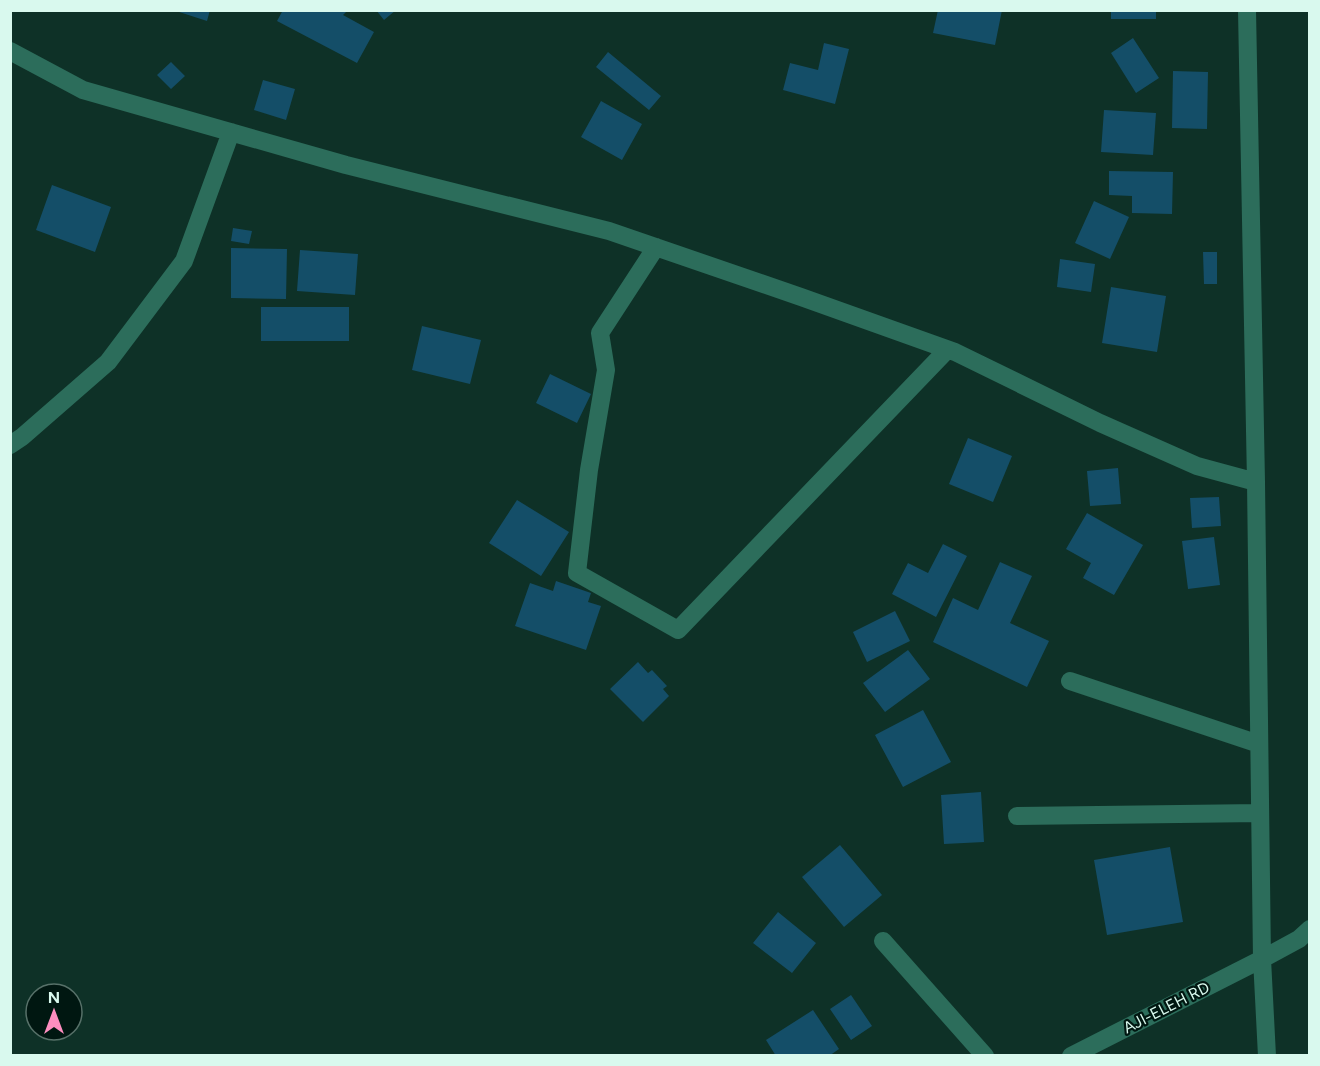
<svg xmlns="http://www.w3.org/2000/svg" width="1320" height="1066" font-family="Figtree,sans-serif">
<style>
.building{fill:#144e68}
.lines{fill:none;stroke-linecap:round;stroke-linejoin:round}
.minor{stroke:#2c6d5b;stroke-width:18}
.labels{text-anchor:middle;stroke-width:4.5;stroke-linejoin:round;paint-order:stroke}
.street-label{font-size:16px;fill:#d9f9ee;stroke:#001711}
</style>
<rect width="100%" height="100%" fill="#0e3127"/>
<!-- building -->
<path class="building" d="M173 10H210L207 21Z
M283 10H348L343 15 374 32 357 63 277 21Z
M376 10H396L384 20Z
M938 10H1002L995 45 933 33Z
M1111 10H1156V19H1111Z
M1133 38 1159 78 1136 93 1111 53Z
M824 43 849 49 835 104 783 90 790 63 818 70Z
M608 52 661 96 649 110 596 67Z
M171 62 185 76 171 89 157 75Z
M1173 71 1208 72 1207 129 1172 128Z
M263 80 295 89 286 120 254 110Z
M601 101 642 124 622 160 581 137Z
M1104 110 1156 113 1153 155 1101 152Z
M1109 171 1173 172 1172 214 1132 213V196L1109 195Z
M52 185 111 207 95 252 36 230Z
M1094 201 1129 217 1110 259 1075 243Z
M233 228 252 231 249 244 231 241Z
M231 248 287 249 286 299 231 298Z
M300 250 358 254 355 295 297 291Z
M1203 252H1217V284H1204Z
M1060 259 1095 264 1091 292 1057 287Z
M1111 287 1166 296 1157 352 1102 343Z
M261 307H349V341H261Z
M422 326 481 340 470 384 412 370Z
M550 374 591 394 577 423 536 403Z
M968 438 1012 456 993 502 949 484Z
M1118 468 1121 504 1090 506 1087 471Z
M1219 497 1221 526 1192 528 1190 498Z
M517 500 569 532 541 576 489 543Z
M1087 513 1143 545 1114 595 1083 578 1091 563 1066 549Z
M1214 537 1220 585 1188 589 1182 541Z
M943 544 967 556 936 617 892 594 908 563 928 573Z
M1000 562 1032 576 1010 623 1049 641 1027 687 933 642 953 598 978 610Z
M556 581 591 593 588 602 601 606 586 650 515 626 530 583 553 591Z
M895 611 910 641 867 662 853 632Z
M908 650 930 679 885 712 863 683Z
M638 662 648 673 652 670 667 686 663 689 669 696 643 722 610 689Z
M923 710 951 762 903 787 875 735Z
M981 792 984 842 944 844 941 795Z
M840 845 882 895 844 927 802 877Z
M1170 847 1183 922 1107 935 1094 860Z
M778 912 816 943 792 973 753 943Z
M851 995 872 1026 851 1040 830 1009Z
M813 1010 839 1049 829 1056H776L766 1040Z"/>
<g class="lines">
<!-- minor -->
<path class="minor" d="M1247 10 1256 482 1262 959 1267 1056
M10 51 83 90 346 165 609 231 801 297 955 352 1100 423 1197 466 1256 482
M656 247 600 333 606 370 589 470 577 573 678 630 947 350
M10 445 22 437 108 362 184 261 231 132
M1070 681 1259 744
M1017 816 1260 813
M883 941 985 1056
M1071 1056 1262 959 1299 939 1310 929"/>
</g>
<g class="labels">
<!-- street labels -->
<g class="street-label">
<text transform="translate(1166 1007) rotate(-27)" y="6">AJI-ELEH RD</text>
</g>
</g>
<!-- border -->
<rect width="1320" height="1066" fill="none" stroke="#d9f9ee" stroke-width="24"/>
<!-- north arrow -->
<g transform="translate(54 1012)"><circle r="28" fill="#001711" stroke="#577169" stroke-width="1.5"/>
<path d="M0-4.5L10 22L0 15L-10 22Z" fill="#fd8ec0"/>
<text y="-9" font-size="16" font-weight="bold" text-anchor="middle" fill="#d9f9ee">N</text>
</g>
</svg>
